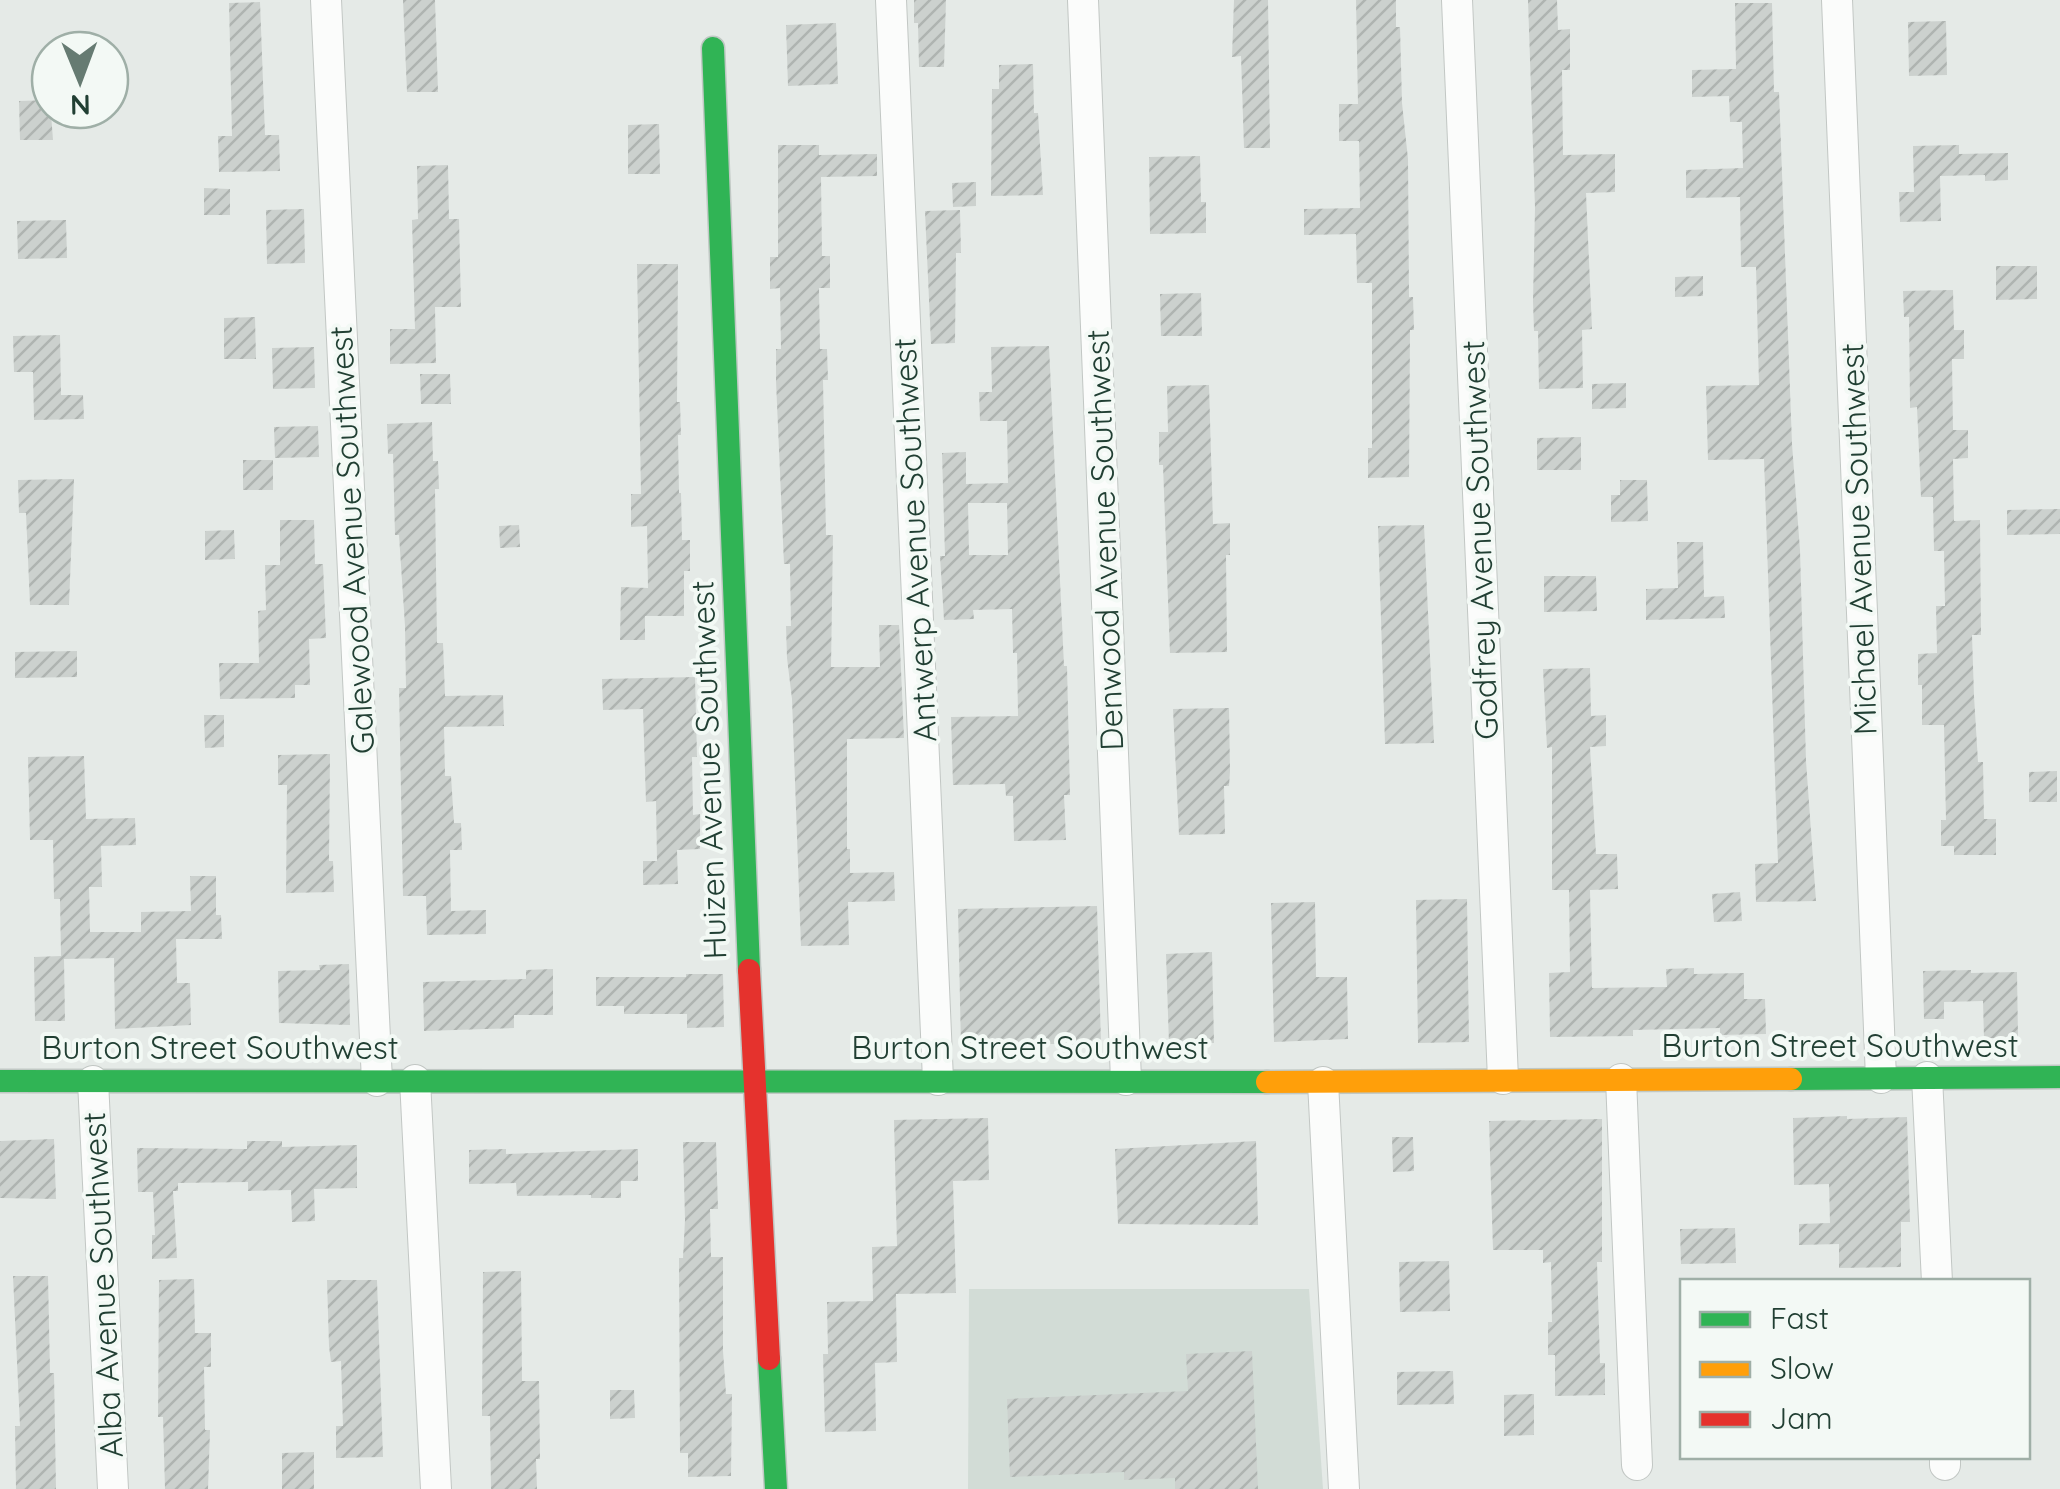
<svg xmlns="http://www.w3.org/2000/svg" width="2060" height="1489" font-family="Quicksand,sans-serif">
<style>
.built{fill:#d2dcd6}
.building{fill:url(#building-hatch);fill-rule:evenodd}
.lines{fill:none;stroke-linecap:round;stroke-linejoin:round}
.street-casing{stroke:#c2c7c4;stroke-width:32}
.fast-casing{stroke:#c0c8c4;stroke-width:25}
.slow-casing{stroke:#c0c8c4;stroke-width:25}
.jam-casing{stroke:#c0c8c4;stroke-width:25}
.street{stroke:#fbfcfb;stroke-width:30}
.fast{stroke:#30b455;stroke-width:22}
.slow{stroke:#ff9f0a;stroke-width:22}
.jam{stroke:#e5322d;stroke-width:22}
.labels{text-anchor:middle;stroke-width:8;stroke-linejoin:round;paint-order:stroke}
.street-label{font-size:32px;fill:#213f33;stroke:#f3f9f5}
</style>
<defs>
<pattern id="building-hatch" width="6" height="6" patternUnits="userSpaceOnUse" patternTransform="scale(2.5)"><rect width="6" height="6" fill="#ccd1ce"/><path d="M-1 1l2-2M0 6l6-6M5 7l2-2" fill="none" stroke="#afb4b1"/></pattern>
</defs>
<rect width="100%" height="100%" fill="#e5eae7"/>
<!-- built -->
<path class="built" d="M969 1289H1309L1323 1489H968Z"/>
<!-- building -->
<path class="building" d="M403 0H435L438 92H407Z
M914 0H946L944 67H919L918 23H914Z
M1234 0H1268L1270 148H1244L1241 56 1232 57Z
M1356 0H1396V27H1400L1402 103 1408 159 1409 297H1413L1414 330H1410L1409 477 1368 478V448H1372V283H1357L1356 234 1304 235V209L1360 208 1359 141H1339V104H1358Z
M1528 0H1557L1558 30 1570 29V70H1562L1563 155 1615 154V192L1586 193 1592 329 1582 330 1583 388 1539 389 1538 331H1534L1533 301 1535 208Z
M260 2 265 135H279L280 171 219 172 218 136H232L229 3Z
M1735 3H1772L1774 92H1779L1792 444 1800 550 1806 761 1816 901 1756 902 1755 864 1778 863 1764 459 1708 460 1706 386 1759 385 1756 267H1741L1740 197 1686 198V170L1743 168 1742 122H1730L1729 96 1692 97V70L1736 69Z
M1946 21 1947 75 1909 76 1908 22Z
M836 23 838 84 788 86 786 25Z
M1033 64 1034 113H1038L1043 195 991 196 992 89H999V65Z
M50 100 53 140H20L19 101Z
M659 124 660 174H628V125Z
M778 145H819V155L877 154V176L821 177 822 256H830V288H819L820 349H827L828 380H823L826 535H833L831 667H880L879 625H899L904 738 847 739V849H850V873L894 872 895 901 848 902 849 945 801 946 792 699 787 658 786 626H791L790 564H784L776 381V349H781L780 288 770 289V257H778Z
M1959 145V154L2008 153V180L1985 181V175L1940 176 1941 221 1900 222 1899 192H1914L1913 146Z
M1200 156 1201 202H1206V233L1150 234 1149 157Z
M448 165 449 219H459L461 307H435L436 363 390 364V329H415L412 220 418 219 417 166Z
M976 182V206L953 207 952 183Z
M204 188 230 189V215H204Z
M304 209 305 263 267 264 266 210Z
M960 210 961 253H956L955 343 931 344 925 211Z
M66 220 67 258 18 259 17 221Z
M637 264H678L677 402H680L681 435H678L679 493H681L682 540H690V571H684V616H645V640H620L621 587 648 588 647 526 631 527V494H641Z
M1996 266H2037V299L1996 300Z
M1703 276V296L1675 297V277Z
M1953 290 1954 330H1964V359H1952L1953 430H1968V458L1953 459 1954 521 1980 520 1981 635H1972L1974 696 1978 762H1983L1984 819H1996V855H1954V846H1941V820H1946L1944 725H1922V685H1918V654L1937 653 1936 606H1945L1944 551H1934L1933 497H1921L1917 407 1910 408 1909 317H1904L1903 291Z
M1201 293 1202 336H1161L1160 294Z
M255 317 256 359H224V318Z
M60 335 61 395H83L84 419 34 420 33 372H14L13 336Z
M1049 346 1064 666H1067L1070 795H1064L1066 840 1014 841 1013 796H1006L1005 784 953 785 951 717 1018 716 1017 653H1013L1012 609 973 610 974 619 944 620 940 556H945L942 453 966 452V484L1008 483 1007 421H980L979 392H992L991 347ZM968 503H1007L1008 555H969Z
M314 347 315 388 273 389 272 348Z
M420 374H450L451 404H421Z
M1626 383V408L1592 409V384Z
M1209 385 1213 524 1230 523V555H1226L1227 652 1170 653 1163 465H1159V432H1168L1167 386Z
M432 422 433 461H438L439 489H435L437 643H443L445 696 503 695 504 726 444 727 445 776H451L454 823H461L462 850H450L451 911 486 910V934L427 935 426 896H403L399 688H406L405 626 399 535H395L393 454H388L387 424Z
M318 426 319 457 275 458 274 427Z
M1581 437V470H1537V438Z
M243 460H273V490H243Z
M74 479 69 605H30L26 513H19L18 480Z
M1620 480H1647L1648 521 1611 522V495H1620Z
M2060 509V534L2007 535V510Z
M280 520H314L315 564H323L326 638 309 639 310 685H295V698L220 699 219 663H259L258 611 266 610 265 565H280Z
M519 525 520 547 500 548 499 526Z
M1424 525 1434 743 1385 744 1378 526Z
M234 530 235 559 205 560V531Z
M1677 542H1703L1704 597 1724 596 1725 618 1646 620V589L1678 588Z
M1544 576H1596L1597 611 1544 612Z
M77 651V677L15 678V652Z
M1590 668 1591 716 1606 715V746L1590 747 1596 854H1617L1618 889 1590 890 1592 988 1667 987 1666 969 1694 968V974L1744 973V999H1765L1766 1034 1720 1035V1028L1633 1030V1036L1550 1037 1549 973 1570 972 1569 890H1552V747L1547 748 1543 669Z
M695 677 697 757H692L693 815 700 814V849L677 850 678 884 643 885V861H657L656 801 646 802 643 709 603 710 602 679Z
M1229 708 1230 771 1229 786H1224L1225 834 1179 835 1173 709Z
M204 715H224V747L205 748Z
M330 754 329 861H333L334 892 286 893 287 785H278V755Z
M84 756 86 819 135 818 136 845 101 846 102 887H89L90 932H141V912L191 911 190 876H216V915H221L222 939H176L177 983H190L191 1025 115 1029 114 958 64 959 65 1021H35L34 957 61 956 60 899H54L53 840H30L28 757Z
M2057 771V802H2029V772Z
M1740 892 1742 921 1714 922 1712 894Z
M1467 899 1469 1042 1418 1043 1416 900Z
M1315 902 1316 977H1347L1348 1039 1274 1042 1271 903Z
M1097 906 1101 1043 961 1046 958 909Z
M1212 952 1214 1043 1169 1044 1166 954Z
M349 964 350 1025 279 1023 278 971 320 970 319 965Z
M553 969V1015H514V1028L424 1031 423 982 526 979V970Z
M1971 970V973L2017 972 2018 1038H1984L1983 1001 1944 1002V1019H1924L1923 971Z
M686 974H723L724 1027 687 1028V1014H624V1006H596V977H686Z
M1847 1116V1119L1907 1117 1910 1222H1901V1267L1839 1268V1244L1799 1245V1224L1830 1223 1829 1184 1794 1185 1793 1118Z
M988 1118 989 1180 953 1181 956 1293 896 1294 897 1362 875 1363 876 1431 825 1432 823 1354H828L827 1302 873 1301 872 1247 897 1246 894 1120Z
M1602 1119V1262H1597L1600 1363H1605V1395L1555 1396V1355H1548V1322H1552L1551 1262 1543 1263V1250H1493L1489 1121Z
M1392 1137H1413L1414 1171 1393 1172Z
M54 1139 56 1199 0 1198V1141Z
M247 1141H282V1147L357 1145V1188L314 1189 315 1221 292 1222 291 1190 248 1191V1182L178 1183V1191H173L177 1258 152 1259V1235H155L153 1192H138L137 1148 247 1149Z
M1256 1141 1258 1225 1118 1224 1115 1149Z
M683 1142H716L718 1209H710L711 1257H723V1351L726 1394H732L731 1476 688 1477V1453H680L679 1258H683L685 1220Z
M506 1149V1154L638 1149V1181H621V1198H591V1195L517 1196 516 1183 469 1184V1150Z
M1735 1228 1736 1263 1681 1264 1680 1229Z
M1449 1261 1450 1311 1400 1312 1399 1262Z
M521 1271 522 1381H539L540 1459H536L537 1489H491L490 1416H482L483 1272Z
M13 1276H48L50 1373H54L56 1489H16L15 1426H20Z
M194 1279 195 1333H211V1367H204L205 1430H210L208 1489H165L163 1417H158L159 1280Z
M327 1280H377L383 1457 336 1458V1426H343L341 1361 331 1362 329 1346Z
M1252 1351 1258 1489H1175V1478L1124 1480V1472L1010 1477 1007 1399 1188 1391 1186 1354Z
M1453 1371 1454 1404 1397 1405V1372Z
M610 1390H634L635 1418 610 1419Z
M1534 1394V1435L1504 1436V1395Z
M314 1452V1489H282V1453Z"/>
<g class="lines">
<defs>
<path id="street" d="M326 0 377 1081
M891 0 938 1080
M1083 0 1126 1080
M1457 0 1503 1079
M1837 0 1881 1078
M1927 1077 1937 1282
M1621 1079 1637 1465
M415 1080 436 1489
M93 1081 113 1489
M1323 1082 1344 1489
M1945 1456V1465"/>
<path id="fast" d="M713 48 749 970
M1791 1079 2060 1077
M0 1081 1267 1082
M769 1359 776 1489"/>
<path id="slow" d="M1267 1082 1791 1079"/>
<path id="jam" d="M749 970 769 1359"/>
</defs>
<!-- street casing -->
<use href="#street" class="street-casing"/>
<!-- fast casing -->
<use href="#fast" class="fast-casing"/>
<!-- slow casing -->
<use href="#slow" class="slow-casing"/>
<!-- jam casing -->
<use href="#jam" class="jam-casing"/>
<!-- street -->
<use href="#street" class="street"/>
<!-- fast -->
<use href="#fast" class="fast"/>
<!-- slow -->
<use href="#slow" class="slow"/>
<!-- jam -->
<use href="#jam" class="jam"/>
</g>
<g class="labels">
<!-- street labels -->
<g class="street-label">
<text transform="translate(1859 539) rotate(-92)" y="11">Michael Avenue Southwest</text>
<text transform="translate(352 540) rotate(-93)" y="11">Galewood Avenue Southwest</text>
<text transform="translate(915 540) rotate(-93)" y="11">Antwerp Avenue Southwest</text>
<text transform="translate(1105 540) rotate(-92)" y="11">Denwood Avenue Southwest</text>
<text transform="translate(1480 540) rotate(-92)" y="11">Godfrey Avenue Southwest</text>
<text transform="translate(709 770) rotate(-92)" y="11">Huizen Avenue Southwest</text>
<text x="1840" y="1057">Burton Street Southwest</text>
<text x="220" y="1059">Burton Street Southwest</text>
<text x="1030" y="1059">Burton Street Southwest</text>
<text transform="translate(103 1285) rotate(-93)" y="11">Alba Avenue Southwest</text>
</g>
</g>
<!-- legend -->
<rect x="1680" y="1279" width="350" height="180" fill="#f3f9f5" stroke="#9fafa7" stroke-width="2.5"/>
<rect x="1700" y="1312" width="50" height="15" fill="#30b455" stroke="#9fafa7" stroke-width="2.5"/>
<text x="1770" y="1329" font-size="30" fill="#213f33">Fast</text>
<rect x="1700" y="1362" width="50" height="15" fill="#ff9f0a" stroke="#9fafa7" stroke-width="2.5"/>
<text x="1770" y="1379" font-size="30" fill="#213f33">Slow</text>
<rect x="1700" y="1412" width="50" height="15" fill="#e5322d" stroke="#9fafa7" stroke-width="2.5"/>
<text x="1770" y="1429" font-size="30" fill="#213f33">Jam</text>
<!-- north arrow -->
<g transform="translate(80 80) rotate(179)"><circle r="48" fill="#f3f9f5" stroke="#9fafa7" stroke-width="2.5"/>
<path d="M0-8L18 38L0 25L-18 38Z" fill="#667b72"/>
<text y="-15" font-size="28" font-weight="bold" text-anchor="middle" fill="#213f33">N</text>
</g>
</svg>
